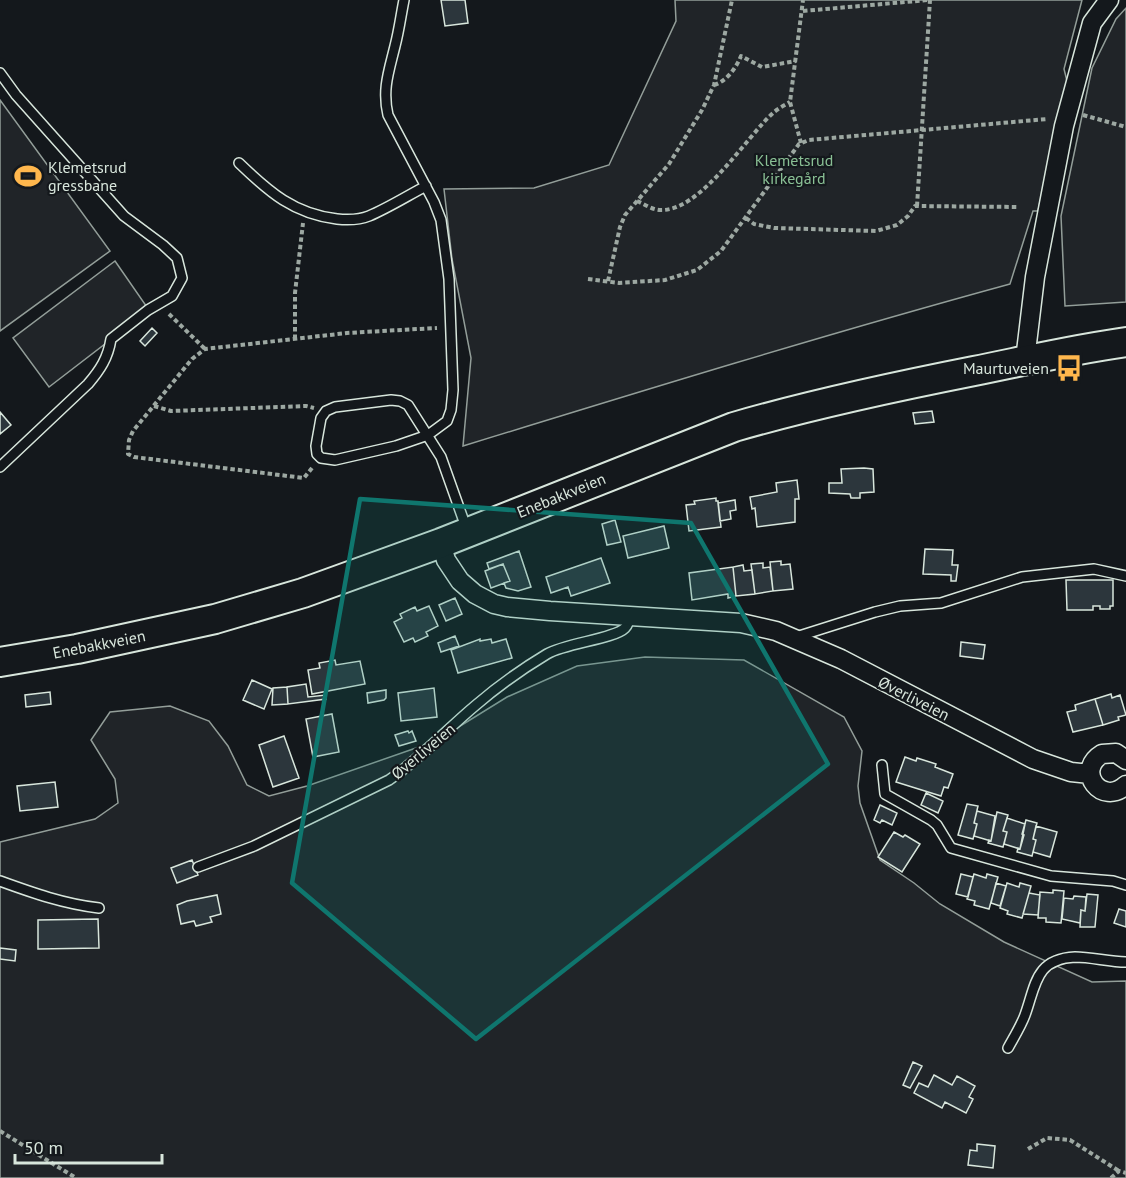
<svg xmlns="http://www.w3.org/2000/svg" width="1126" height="1178" font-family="'PT Sans',sans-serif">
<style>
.green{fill:#202428;stroke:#939e99;stroke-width:1.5}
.building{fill:#2c363c;stroke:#d8e6dc;stroke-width:1.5}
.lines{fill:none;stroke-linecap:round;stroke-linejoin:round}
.service-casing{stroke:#d8e6dc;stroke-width:12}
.minor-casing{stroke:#d8e6dc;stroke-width:21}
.primary-casing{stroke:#d8e6dc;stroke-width:32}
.path{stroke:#9da8a2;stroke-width:4;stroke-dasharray:4.5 3;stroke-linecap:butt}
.service{stroke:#14181c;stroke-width:9}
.minor{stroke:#14181c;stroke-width:18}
.primary{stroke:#14181c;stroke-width:28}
.marked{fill:#0f766e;fill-opacity:0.2;stroke:#0f766e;stroke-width:4.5;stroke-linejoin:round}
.labels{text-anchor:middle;stroke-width:4.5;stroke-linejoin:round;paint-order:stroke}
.park-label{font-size:16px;fill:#8ac095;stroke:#14181c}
.poi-label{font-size:16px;fill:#d8e6dc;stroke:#14181c;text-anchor:start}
.street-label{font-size:16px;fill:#d8e6dc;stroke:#14181c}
</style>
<rect width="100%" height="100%" fill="#14181c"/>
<!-- green -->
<path class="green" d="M675 0H1082L1064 69 1068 85 1053 143 1038 211H1033L1010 284C827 334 645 390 463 446L471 358 452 259 444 189 534 188 609 165 676 21Z
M1126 8V302L1065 306 1061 216 1092 68 1116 19Z
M0 100 110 251 0 331Z
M115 261 149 310 49 387 13 338Z
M645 657 744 660 844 717 862 751 858 786 860 803 880 860 914 883 940 904 1004 942 1092 982 1126 981V1178H0V842L95 819 118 803 115 779 91 740 110 712 170 706 209 721 228 746 247 785 269 796 307 786 436 741 507 697 577 666Z"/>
<!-- building -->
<path class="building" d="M441 0H465L468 23 445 26Z
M152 328 157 333 145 346 140 341Z
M932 411 934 422 915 424 913 413Z
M0 412 11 425 0 434Z
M864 468 873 469 874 492 860 493V498H851L850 494 829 493V483H842L841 469Z
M797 480 799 499H795V522L757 527 755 508 752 509 750 497 777 492 776 483Z
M716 498V501H718L721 527 689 531 686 505 695 504 694 501Z
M735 500 736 510 730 511 731 519 720 521 718 503Z
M615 520 621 542 607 545 602 524Z
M664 526 669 548 628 558 623 536Z
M925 549 953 550 952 565H958L956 581H951V575L923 574Z
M519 551 531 587 518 591 506 588 504 583 510 581 503 564 489 569 487 563Z
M601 558 610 583 571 596 568 587 551 593 546 577Z
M781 561V565L790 564 793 589 773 591 770 562Z
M763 563V568L770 567 773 591 755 594 751 564Z
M503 564 510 581 491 588 485 571Z
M743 565 744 571 752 570 755 594 736 596 733 567Z
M733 567 736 596 728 598V594L692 600 689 573Z
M1066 580H1113V606H1110V609H1100V606H1093V610H1067Z
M455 598 462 614 446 621 439 605Z
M429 606 438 626 426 632 428 636 415 642 413 638 404 642 394 622 402 618 400 614 415 607 417 611Z
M455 636 459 646 441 652 438 643Z
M480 639V641L491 639 492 643 506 639 512 658 458 673 451 650Z
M961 642 985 645 983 659 960 656Z
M335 660 336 665 360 661 365 684 312 694 308 670 320 668 319 663Z
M252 680 272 689 264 709 243 700Z
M306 684 308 697 326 695V699L288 704 287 687Z
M287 687 288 704 272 705 273 688Z
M434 688 437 717 401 721 398 693Z
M386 690V698L384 700 368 703 367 693Z
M50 692 51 704 26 707 25 695Z
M1111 694 1112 698 1120 695 1126 715 1118 717 1119 720 1103 725 1095 699Z
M1095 699 1103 725 1073 732 1067 712 1076 710 1075 705Z
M332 714 339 752 313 757 306 719Z
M408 731 409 733 412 731 416 741 399 746 395 735Z
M284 736 299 778 273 787 259 745Z
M905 757 916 761 917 758 936 764 935 767 953 774 948 788 944 787 941 796 896 782Z
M55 782 58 807 20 811 17 786Z
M926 793 943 801 938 813 921 805Z
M967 804 978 806 974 823 977 824 973 839 958 835Z
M880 805 897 813 892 825 882 820 880 823 874 820Z
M977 811 995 816 991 841 974 836 977 824 974 823Z
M997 812 1008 815 1003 831 1007 832 1003 847 988 843 989 840 991 841Z
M1007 818 1025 824 1020 849 1004 844 1007 832 1003 831Z
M1026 820 1037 823 1033 839 1036 840 1032 856 1017 852 1018 848 1020 849 1024 835 1022 834Z
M1036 826 1057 832 1050 857 1033 852 1036 840 1033 839Z
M894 832 903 837 905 835 920 844 902 872 878 857Z
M192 860 198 875 177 883 171 868Z
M961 874 973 877 968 897 956 894Z
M974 874 986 878 987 874 998 877 989 909 974 905 975 901 967 899Z
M996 883 1006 886 1000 906 991 903Z
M1007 883 1019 887 1020 883 1031 886 1022 918 1007 914 1008 911 1000 908Z
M1053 890 1064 891 1061 923 1046 922V918H1038L1040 892 1053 893Z
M1029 893 1040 895 1038 915 1023 914Z
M1087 894 1098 895 1095 927H1080L1081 910 1085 911Z
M217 895 221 914 210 917 212 922 196 926 194 921 181 924 177 905 187 901Z
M1074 896 1086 897 1085 911 1081 910 1080 923 1062 919 1064 898 1073 899Z
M1119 909 1126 911V927L1114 923Z
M98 919 99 948 38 949V920Z
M0 948 16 950 15 961 0 959Z
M913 1062 922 1066 910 1088 903 1085Z
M934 1075 952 1085 957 1076 975 1086 969 1097 973 1099 966 1113 945 1102 942 1108 914 1093 919 1083 928 1087Z
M977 1144 995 1146 993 1168 968 1165 970 1150 977 1151Z"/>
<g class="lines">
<defs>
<path id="service" d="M404 0C401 15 399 31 395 46 389 71 382 89 388 115L434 202 441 220 449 279 453 390 451 410 447 421 428 435 396 446 335 460 321 458 317 454 316 446 321 418 326 411 335 407 391 400 400 401 408 405 441 457 467 530
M0 73 16 95 124 216 163 245 177 258 182 278 172 296 148 310 111 339C108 358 100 370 88 384L0 467
M239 163C269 192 294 214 337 219 347 220 359 220 369 216 388 208 407 196 426 186
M796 637 875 612 900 606 941 603 1022 577 1094 569 1126 576
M882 765 885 794 931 820 937 825 951 848 1051 876 1113 881 1126 885
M198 867 254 846 389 780C420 759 446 730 476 705 498 686 522 669 547 654 566 643 614 639 625 628 628 625 629 620 629 616
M0 881C33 893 64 904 99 908
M1008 1048C1014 1037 1021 1026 1025 1015 1036 985 1035 959 1075 957 1092 957 1109 962 1126 962"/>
<path id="minor" d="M1025 360 1035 277 1064 126 1092 23 1109 0
M441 543 446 560 460 581 475 594 494 604 507 607 550 611 741 623 776 631 841 659 1033 759 1071 772 1090 774
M1126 760 1116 753 1102 754C1074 771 1102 807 1126 785"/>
<path id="primary" d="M0 662 77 649 215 619 303 593 441 543 734 427C813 404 893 387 974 371 1024 361 1075 349 1126 342"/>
</defs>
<!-- service casing -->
<use href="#service" class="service-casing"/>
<!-- minor casing -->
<use href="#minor" class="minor-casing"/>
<!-- primary casing -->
<use href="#primary" class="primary-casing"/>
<!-- path -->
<path class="path" d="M803 11 928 0
M714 85C727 81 736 68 741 56L762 67 796 61
M1083 115 1126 127
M801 143 790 102 803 0
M637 201C644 204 651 209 659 210 700 213 746 137 774 112 779 108 785 105 790 102
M917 206 930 0
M746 218 754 224 774 228 876 231 897 225 908 216 915 206 1019 207
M588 279 619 283 665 280 697 270 721 251 799 144 809 140 1047 119
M608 281 620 227 625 215 669 164 702 110 714 85 732 0
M169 314 205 349
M295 339V293L303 223
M154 406 171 411 306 406 314 408
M312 468 304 478 134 457 128 454 129 440 133 431 192 359 205 349 347 333 437 328
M0 1131 76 1178
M1028 1149 1047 1138 1070 1140 1119 1171
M1111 1178 1119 1171 1126 1173"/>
<!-- service -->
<use href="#service" class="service"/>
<!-- minor -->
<use href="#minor" class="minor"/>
<!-- primary -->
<use href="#primary" class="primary"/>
</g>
<!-- marked area -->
<path class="marked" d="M360 499 691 523 828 764 476 1039 292 883Z"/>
<!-- icons -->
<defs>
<symbol id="stadium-bare" viewBox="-9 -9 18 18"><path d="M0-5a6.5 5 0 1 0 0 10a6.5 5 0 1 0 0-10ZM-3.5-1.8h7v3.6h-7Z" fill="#ffb74d" stroke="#14181c" stroke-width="2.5" paint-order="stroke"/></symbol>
<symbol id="bus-bare" viewBox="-9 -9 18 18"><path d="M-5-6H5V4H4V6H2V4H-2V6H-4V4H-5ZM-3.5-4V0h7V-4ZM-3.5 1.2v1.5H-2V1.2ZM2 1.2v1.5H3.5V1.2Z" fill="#ffb74d" stroke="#14181c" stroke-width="2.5" paint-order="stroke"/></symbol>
</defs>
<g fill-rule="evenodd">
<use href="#stadium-bare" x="9" y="157" width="38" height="38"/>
<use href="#bus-bare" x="1050" y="349" width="38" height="38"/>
</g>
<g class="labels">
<!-- park labels -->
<g class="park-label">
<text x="794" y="166">Klemetsrud<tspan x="794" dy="18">kirkegård</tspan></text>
</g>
<!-- poi labels -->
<g class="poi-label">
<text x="48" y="173">Klemetsrud<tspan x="48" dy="18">gressbane</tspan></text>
<text x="1049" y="374" text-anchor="end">Maurtuveien</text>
</g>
<!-- street labels -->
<g class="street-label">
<text transform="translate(561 495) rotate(-22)" y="6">Enebakkveien</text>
<text transform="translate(99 644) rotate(-11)" y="6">Enebakkveien</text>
<text transform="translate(914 698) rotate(27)" y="6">Øverliveien</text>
<text transform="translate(423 751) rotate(-40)" y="6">Øverliveien</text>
</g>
</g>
<!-- scale -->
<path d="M15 1154v9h147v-9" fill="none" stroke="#d8e6dc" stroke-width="3"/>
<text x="24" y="1154" font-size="18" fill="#d8e6dc" stroke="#14181c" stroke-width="4.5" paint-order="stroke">50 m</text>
</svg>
